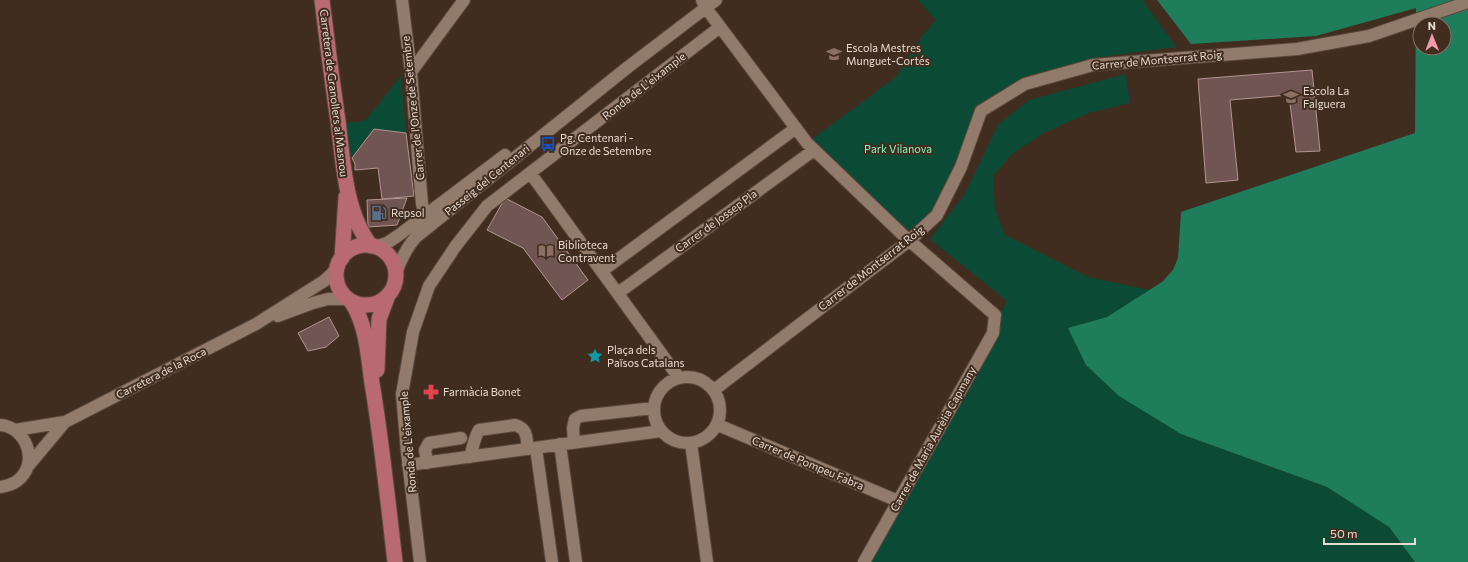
<svg xmlns="http://www.w3.org/2000/svg" width="1468" height="562" font-family="Commissioner,sans-serif">
<style>
.green{fill:#0b4b35}
.forest{fill:#1e7d5b;fill-rule:evenodd}
.building{fill:#715553;stroke:#b49492}
.lines{fill:none;stroke-linecap:round;stroke-linejoin:round}
.minor-casing{stroke:#59483c;stroke-width:14}
.major-casing{stroke:#59483c;stroke-width:17}
.minor{stroke:#937b6b;stroke-width:12}
.major{stroke:#b86972;stroke-width:15}
.labels{text-anchor:middle;stroke-width:4;stroke-linejoin:round;paint-order:stroke}
.poi-label{font-size:11px;fill:#e7dad1;stroke:#412d1f;text-anchor:start}
.street-label{font-size:11px;fill:#e7dad1;stroke:#412d1f}
.park-label{font-size:11px;fill:#7ff8c6;stroke:#412d1f}
</style>
<rect width="100%" height="100%" fill="#412d1f"/>
<!-- green -->
<path class="green" d="M918 0H1143L1176 47 1093 58 1023 78 981 105 959 153 936 209 913 231 897 228 807 143 896 77 923 35 936 20Z
M1126 74 1130 103 1089 113 1044 133 1013 153 993 176 995 209 1005 235 1088 277 1150 290 1107 317 1068 328 1181 434 1327 487 1389 527 1415 562H864L1007 301 930 239 965 194 998 125 1029 100Z
M401 76 406 133 374 129 348 163 344 123 365 121Z"/>
<!-- forest -->
<path class="forest" d="M1157 0H1468V562H1415L1389 527 1327 487 1181 434 1119 396 1086 365 1068 328 1107 317 1162 282 1173 270 1178 258 1181 212 1415 133 1416 8 1316 36 1191 44ZM1420 24H1444V48H1420Z"/>
<!-- building -->
<path class="building" d="M1312 70 1320 151 1296 152 1289 95 1230 100 1238 180 1206 183 1198 79Z
M374 129 406 133 414 196 382 199 378 168 355 170V164L352 158Z
M407 198 397 225 368 227 367 200Z
M505 198 542 217 588 280 562 300 523 248 487 230Z
M329 317 339 336 326 347 308 351 298 333Z"/>
<g class="lines">
<defs>
<path id="minor" d="M402 0 411 72 422 204 425 215
M702 0 706 8 807 143 904 236 995 315 993 333 864 562
M411 72 464 0
M531 174 679 378
M375 247 387 243 399 235 505 155
M602 271 796 128
M396 273C401 259 406 248 416 237L628 67 716 0
M618 293 814 150
M278 316 313 303 328 299H348
M654 410a33 33 0 1 1 66 0a33 33 0 1 1-66 0Z
M714 390 910 240 937 215 961 167 981 111 1025 84 1093 65 1297 49 1369 36 1468 2
M0 425C27 427 40 464 17 481 12 485 6 486 0 487
M718 425 898 501
M15 430 65 422 256 324 324 281 337 269
M574 442 573 428 575 419 581 416 654 408
M691 443 707 562
M560 444 576 562
M536 448 552 562
M470 457C473 448 474 438 479 430L515 425C528 429 526 437 528 449
M427 463 425 450 429 443 461 438
M29 465 65 422
M408 465 661 431
M420 562 407 452 402 394 413 332 429 286 455 247 487 206 720 27"/>
<path id="major" d="M322 0C327 40 332 81 338 121 343 161 345 213 371 246
M336 275a30 30 0 1 1 60 0a30 30 0 1 1-60 0Z
M342 258 346 197
M351 301C367 325 368 356 372 383 382 443 388 502 395 562
M377 370 379 319 387 298"/>
</defs>
<!-- minor casing -->
<use href="#minor" class="minor-casing"/>
<!-- major casing -->
<use href="#major" class="major-casing"/>
<!-- minor -->
<use href="#minor" class="minor"/>
<!-- major -->
<use href="#major" class="major"/>
</g>
<!-- icons -->
<defs>
<symbol id="school-bare" viewBox="-9 -9 18 18"><path d="M0-5L7-2L0 1L-7-2ZM-4 1L0 2.5L4 1V4Q0 6-4 4Z" fill="#8d6e63" stroke="#412d1f" stroke-width="2.5" paint-order="stroke"/></symbol>
<symbol id="bus-bare" viewBox="-9 -9 18 18"><path d="M-5-6H5V4H4V6H2V4H-2V6H-4V4H-5ZM-3.5-4V0h7V-4ZM-3.5 1.2v1.5H-2V1.2ZM2 1.2v1.5H3.5V1.2Z" fill="#1a4fb4" stroke="#412d1f" stroke-width="2.5" paint-order="stroke"/></symbol>
<symbol id="fuel-bare" viewBox="-9 -9 18 18"><path d="M-5.5-6h7V0h2V4h1.3V-2.5L3-4.5l.8-.8L6-3V5H2.5V1h-1V6h-7ZM-4.2-4.7v3.2H.2V-4.7Z" fill="#5c6f8a" stroke="#412d1f" stroke-width="2.5" paint-order="stroke"/></symbol>
<symbol id="library-bare" viewBox="-9 -9 18 18"><path d="M-6-4Q-3-5.5-.7-3.5V5Q-3 3-6 4ZM6-4Q3-5.5 .7-3.5V5Q3 3 6 4Z" fill="#8d6e63" stroke="#412d1f" stroke-width="2.5" paint-order="stroke"/></symbol>
<symbol id="sight-bare" viewBox="-9 -9 18 18"><path d="M0-6L1.8-2.2L6-1.7L2.9 1.2L3.7 5.4L0 3.3L-3.7 5.4L-2.9 1.2L-6-1.7L-1.8-2.2Z" fill="#0f9aa8" stroke="#412d1f" stroke-width="2.5" paint-order="stroke"/></symbol>
<symbol id="pharmacy-bare" viewBox="-9 -9 18 18"><path d="M-2-6h4v4h4v4h-4v4h-4v-4h-4v-4h4Z" fill="#e0444e" stroke="#412d1f" stroke-width="2.5" paint-order="stroke"/></symbol>
</defs>
<g fill-rule="evenodd">
<use href="#school-bare" x="823" y="43" width="22" height="22"/>
<use href="#school-bare" x="1280" y="86" width="22" height="22"/>
<use href="#bus-bare" x="537" y="133" width="22" height="22"/>
<use href="#fuel-bare" x="368" y="202" width="22" height="22"/>
<use href="#library-bare" x="535" y="240" width="22" height="22"/>
<use href="#sight-bare" x="584" y="345" width="22" height="22"/>
<use href="#pharmacy-bare" x="420" y="381" width="22" height="22"/>
</g>
<g class="labels">
<!-- poi labels -->
<g class="poi-label">
<text x="846" y="52">Escola Mestres<tspan x="846" dy="13">Munguet-Cortés</tspan></text>
<text x="1303" y="95">Escola La<tspan x="1303" dy="13">Falguera</tspan></text>
<text x="560" y="142">Pg. Centenari -<tspan x="560" dy="13">Onze de Setembre</tspan></text>
<text x="391" y="217">Repsol</text>
<text x="558" y="249">Biblioteca<tspan x="558" dy="13">Contravent</tspan></text>
<text x="607" y="354">Plaça dels<tspan x="607" dy="13">Països Catalans</tspan></text>
<text x="443" y="396">Farmàcia Bonet</text>
</g>
<!-- street labels -->
<g class="street-label">
<text transform="translate(1157 60) rotate(-5)" y="4">Carrer de Montserrat Roig</text>
<text transform="translate(644 86) rotate(-38)" y="4">Ronda de L'eixample</text>
<text transform="translate(334 93) rotate(83)" y="4">Carretera de Granollers al Masnou</text>
<text transform="translate(413 108) rotate(-96)" y="4">Carrer de l'Onze de Setembre</text>
<text transform="translate(487 180) rotate(-39)" y="4">Passeig del Centenari</text>
<text transform="translate(716 221) rotate(-36)" y="4">Carrer de Jossep Pla</text>
<text transform="translate(871 268) rotate(-38)" y="4">Carrer de Montserrat Roig</text>
<text transform="translate(161 373) rotate(-27)" y="4">Carretera de la Roca</text>
<text transform="translate(933 439) rotate(-61)" y="4">Carrer de Maria Aurèlia Capmany</text>
<text transform="translate(408 442) rotate(-95)" y="4">Ronda de L'eixample</text>
<text transform="translate(808 463) rotate(23)" y="4">Carrer de Pompeu Fabra</text>
</g>
<!-- park labels -->
<g class="park-label">
<text x="898" y="153">Park Vilanova</text>
</g>
</g>
<!-- north arrow -->
<g transform="translate(1432 36) rotate(359)"><circle r="19" fill="#412d1f" stroke="#837266"/>
<path d="M0-3L7 15L0 10L-7 15Z" fill="#f39aac"/>
<text y="-6" font-size="11" font-weight="bold" text-anchor="middle" fill="#e7dad1">N</text>
</g>
<!-- scale -->
<path d="M1324 538v6h91v-6" fill="none" stroke="#e7dad1" stroke-width="2"/>
<text x="1330" y="538" font-size="12" fill="#e7dad1" stroke="#412d1f" stroke-width="3" paint-order="stroke">50 m</text>
</svg>
